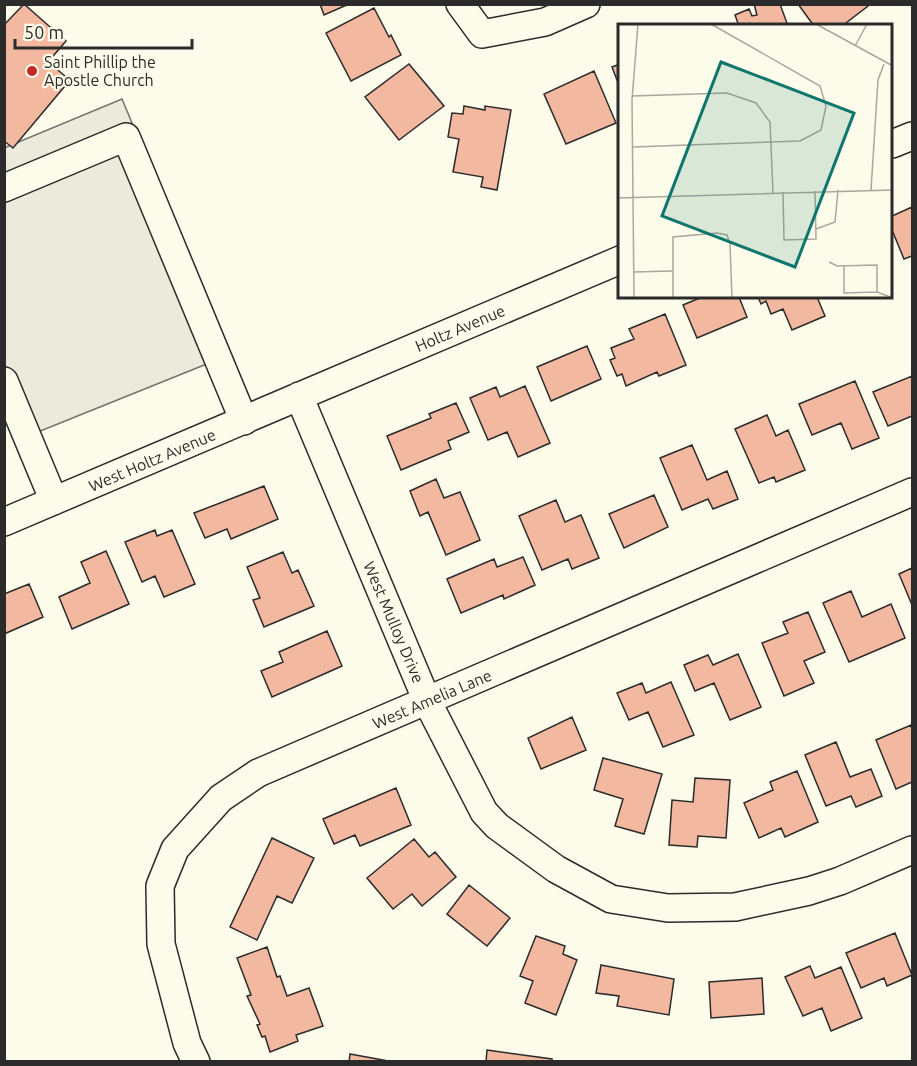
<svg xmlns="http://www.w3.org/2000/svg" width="917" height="1066" font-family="Ubuntu,sans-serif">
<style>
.parking{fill:#eceadb;stroke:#74746e;stroke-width:1.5}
.building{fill:#f2b8a0;stroke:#2b2b2b;stroke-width:1.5}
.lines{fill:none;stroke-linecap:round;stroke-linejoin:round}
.minor-casing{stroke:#2b2b2b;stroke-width:30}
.minor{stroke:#fdfbea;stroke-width:27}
.poi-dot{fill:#c62828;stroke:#fdfbea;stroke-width:2}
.labels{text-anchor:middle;stroke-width:4.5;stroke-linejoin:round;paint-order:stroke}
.poi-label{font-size:16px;fill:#2b2b2b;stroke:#fdfbea;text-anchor:start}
.street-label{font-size:16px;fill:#2b2b2b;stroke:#fdfbea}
.inset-road{fill:none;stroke:#a9a89e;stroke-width:1.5}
.view{fill:#0f766e;fill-opacity:0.15;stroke:#0f766e;stroke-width:3}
.inset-edge{fill:none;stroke:#2b2b2b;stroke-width:3}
</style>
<rect width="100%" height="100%" fill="#fdfbea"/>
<!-- parking -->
<path class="parking" d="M122 99 229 355 18 440 4 409V148Z"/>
<!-- building -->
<path class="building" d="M24 4 66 41 48 62 70 80 13 148 4 141V25Z
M320 4H349L324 15Z
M780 4 788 26H739L735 15 749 9 752 16 757 15 754 4Z
M798 4H867L868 6 842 26H814Z
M374 8 389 37 391 35 401 55 351 81 326 33Z
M409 64 444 106 399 140 365 97Z
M620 64V88L612 67Z
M594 71 616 123 566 144 544 94Z
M464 106 485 110V106L511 110 497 190 481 187 483 177 453 172 459 139 448 137 452 113 463 114Z
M912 207V256L904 259 892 230V216Z
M702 297H739L747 317 697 338 683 305Z
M758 297H817L825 316 792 330 783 309 771 314 766 301 761 304Z
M665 314 686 365 659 376 657 372 626 386 622 374 617 376 610 360 615 358 611 348 634 339 629 329Z
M587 346 601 379 551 401 537 367Z
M912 376V416L888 426 873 392Z
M855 381 879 438 852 449 841 423 812 435 799 404Z
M525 386 550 443 518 457 507 432 488 440 470 398 496 387 500 397Z
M456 403 469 432 448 441 451 449 401 470 387 436 431 418 429 414Z
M767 415 776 436 788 430 805 470 776 482 774 477 759 483 735 429Z
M692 445 707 480 727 471 738 499 713 509 708 499 682 510 660 458Z
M436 479 444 498 460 492 480 540 446 555 428 512 420 516 410 491Z
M264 486 278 519 231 539 227 529 205 538 194 513Z
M654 495 668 527 624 548 609 514Z
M556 500 565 522 581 515 599 558 572 569 568 559 542 570 519 516Z
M155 530 157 536 172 530 195 584 164 597 155 576 142 582 125 542Z
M106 551 129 604 72 629 59 597 90 583 81 562Z
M283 552 292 573 298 570 314 606 264 627 253 600 260 598 247 567Z
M523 557 535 585 504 599 503 595 461 613 447 579 494 559 497 567Z
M912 568V605L899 574Z
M29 584 43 617 4 634V594Z
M851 591 862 617 891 604 905 638 849 662 823 603Z
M808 612 825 652 804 661 814 683 784 696 762 643 788 633 783 622Z
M327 631 342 666 272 697 261 671 283 662 279 652Z
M738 654 761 707 730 720 714 683 695 691 684 665 708 655 713 665Z
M671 682 694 735 663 747 648 712 629 720 617 693 642 683 646 693Z
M572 717 586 750 541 769 528 738Z
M911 725 912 729V782L896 789 876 740Z
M836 742 850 777 871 769 882 796 856 807 851 796 826 806 805 755Z
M603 758 662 774 644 834 615 826 623 799 594 790Z
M797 771 818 822 785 837 781 828 759 838 744 803 773 790 770 782Z
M695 778 730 780 726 838 698 836 697 847 669 845 672 800 693 802Z
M396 788 411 825 360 846 355 835 334 844 323 819Z
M272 838 314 858 292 903 277 896 257 940 230 927Z
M414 839 429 857 435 852 456 877 422 906 412 894 393 909 367 878Z
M469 885 510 918 487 946 447 914Z
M895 933 912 975 887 986 884 978 861 988 846 953Z
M536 936 565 946 563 954 577 960 556 1015 525 1003 533 981 520 976Z
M267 947 277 977 280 976 287 996 309 988 323 1026 296 1035 298 1041 270 1052 265 1036 262 1037 257 1025 260 1024 247 996 251 995 237 958Z
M601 965 674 979 669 1015 617 1006 619 996 596 993Z
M810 966 815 978 841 967 862 1018 831 1031 822 1008 803 1016 785 977Z
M762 978 764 1014 711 1018 709 982Z
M487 1050 552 1059V1062H486Z
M350 1054 394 1062H349Z"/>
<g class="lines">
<defs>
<path id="minor" d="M460 4 482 34 545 22 586 4
M892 144 912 136
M4 188 126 137 244 421
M4 381 54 501
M299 396 427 701 484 812 497 826 556 869 611 899 668 908 735 907 809 891 840 881 912 850
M4 522 620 260
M196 1062 187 1043 161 944 160 886 175 849 221 798 258 773 912 492"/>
</defs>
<!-- minor casing -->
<use href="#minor" class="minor-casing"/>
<!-- minor -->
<use href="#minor" class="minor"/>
</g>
<!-- markers -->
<circle class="poi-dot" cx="32" cy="71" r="6"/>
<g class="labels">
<!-- poi labels -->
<g class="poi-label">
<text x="44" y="68">Saint Phillip the<tspan x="44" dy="18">Apostle Church</tspan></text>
</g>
<!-- street labels -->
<g class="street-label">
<text transform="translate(460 328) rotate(-23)" y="6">Holtz Avenue</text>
<text transform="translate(152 460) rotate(-23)" y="6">West Holtz Avenue</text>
<text transform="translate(394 622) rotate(67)" y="6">West Mulloy Drive</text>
<text transform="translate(432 699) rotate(-23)" y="6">West Amelia Lane</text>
</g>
</g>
<!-- overview -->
<g transform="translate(618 24)">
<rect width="274" height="274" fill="#fdfbea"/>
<path class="inset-road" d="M198 0 275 42M237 22 249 0M14 72 109 69 138 79 152 98 155 169M15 123 182 117 203 106 208 82 202 62 93 0M253 166 260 56 266 40M165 168 166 216 198 215 197 167M0 174 275 166M198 205 217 198 220 166M211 238 219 242 259 241V268M226 242V269L259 268 275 274M16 248 54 247M16 274 14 76 20 0M55 274V213L99 209 109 211 112 220 114 274"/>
<path class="view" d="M103 38 236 89 177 243 44 192Z"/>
<rect width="274" height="274" class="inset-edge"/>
</g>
<!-- border -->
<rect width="917" height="1066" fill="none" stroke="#2b2b2b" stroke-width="12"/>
<!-- scale -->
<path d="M15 39v9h177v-9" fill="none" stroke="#2b2b2b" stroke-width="3"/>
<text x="24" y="39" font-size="18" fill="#2b2b2b" stroke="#fdfbea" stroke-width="4.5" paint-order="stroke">50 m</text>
</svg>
